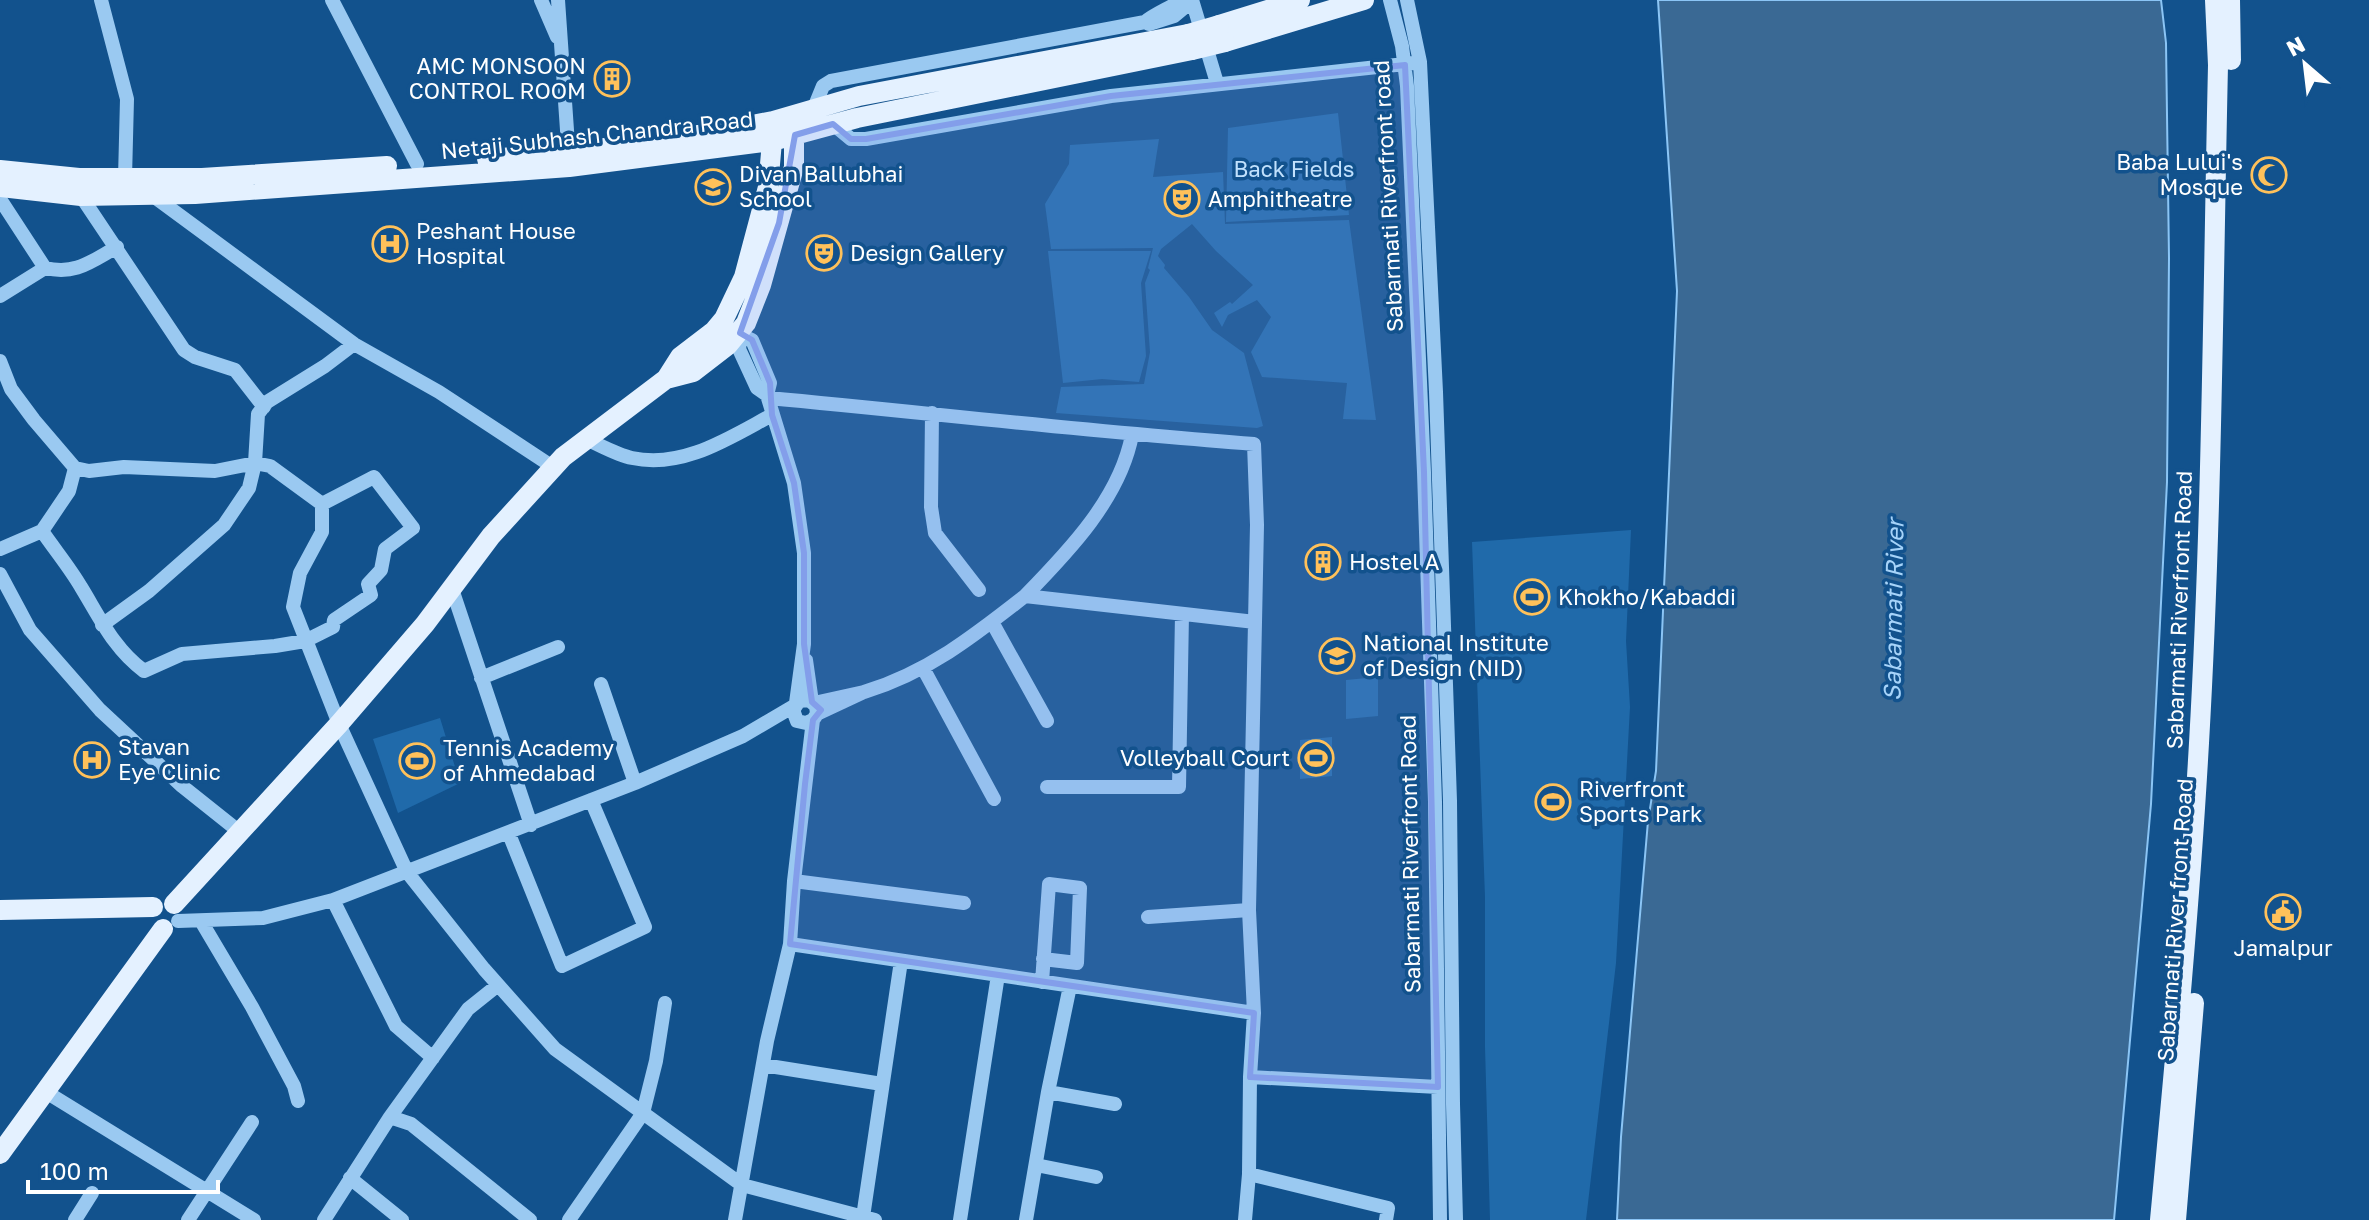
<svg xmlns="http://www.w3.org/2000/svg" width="2369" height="1220" font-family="'Golos Text',sans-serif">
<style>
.green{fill:#206aaa}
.water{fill:#3a6994;stroke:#8bc5f5;stroke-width:2}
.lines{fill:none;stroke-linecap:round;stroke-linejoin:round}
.minor{stroke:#9ac9f1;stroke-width:14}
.major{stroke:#e4f1ff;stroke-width:20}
.major-bridge{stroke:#e4f1ff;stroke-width:20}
.marked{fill:#839eea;fill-opacity:0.2;stroke:#839eea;stroke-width:6;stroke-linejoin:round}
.labels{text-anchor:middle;stroke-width:7;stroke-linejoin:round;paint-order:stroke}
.poi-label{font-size:22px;fill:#fff;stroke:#12528d;text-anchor:start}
.street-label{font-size:22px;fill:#fff;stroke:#12528d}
.park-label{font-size:22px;fill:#c1e1fd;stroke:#12528d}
.water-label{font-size:24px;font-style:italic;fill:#a6d3f9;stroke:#12528d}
</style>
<rect width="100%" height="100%" fill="#12528d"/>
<!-- green -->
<path class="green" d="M1338 113 1349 215 1226 222 1228 128Z
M1159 139 1153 177 1223 172 1225 224 1349 220 1376 420 1343 419 1347 383 1262 377 1251 352 1271 317 1257 300 1228 315 1222 327 1214 313 1230 302 1232 304 1253 285 1216 251 1192 224 1161 249 1158 256 1165 265 1164 268 1189 297 1212 330 1244 353 1263 426 1257 428 1056 413 1061 387 1144 384 1150 352 1145 283 1150 270 1148 268 1153 248 1051 249 1045 204 1069 164 1070 145Z
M1048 251H1151L1141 283 1146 356 1139 382 1102 379 1063 383Z
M1631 530 1626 641 1630 707 1616 963 1586 1220H1490L1485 1047V897L1472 542Z
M1378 677V716L1346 719V680Z
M440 718 460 783 398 813 373 739Z
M1332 737V776L1300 779V740Z"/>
<!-- water -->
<path class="water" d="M1658 0H2161L2166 43 2169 258 2167 482 2151 804 2114 1220H1617L1621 1137 1648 821 1656 771 1677 291Z"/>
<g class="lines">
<!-- minor -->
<path class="minor" d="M101 0 127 99 125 178
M332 0 417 164
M541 0 557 37
M558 0 569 159
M1182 0C1172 7 1152 15 1145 22L1149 24 1174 16 1192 1
M1192 0 1217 83
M1390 0 1402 46 1407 86 1424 472 1435 802 1440 1220
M1407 0 1420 62 1436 392 1450 801 1453 1104 1456 1220
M814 108 823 86 831 81 1145 22
M833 124 851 139H866L1111 96 1414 63
M152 195 354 344
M81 196 184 350 195 357 235 370 264 407
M0 199 45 268 0 296
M45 268C76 275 90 262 117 247
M0 361 11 389 34 420 75 468 69 491 42 531 0 549
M767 395 757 388 739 349 741 335 752 340 770 383 767 395 794 483 804 553V644L796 703
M769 398C930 413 1092 432 1254 444L1257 525 1255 622
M932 413 931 507 935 533 979 590
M586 439C600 445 617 455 632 458 683 469 729 438 772 415
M75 468 89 471 124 467 215 471 255 463 270 466 322 504V532L300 573 293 607 339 724 407 872 484 969 555 1049 742 1185 875 1220
M42 531C55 550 70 568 81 587 100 618 114 649 144 671L182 654 275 646 305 641 333 627 334 620 371 595 368 584 381 570 385 549 413 528 374 477 322 504
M0 574 30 630 100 710 182 786 241 833
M452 589 531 825
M1025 596C1069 551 1120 498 1132 435
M992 622 1047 721
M102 625 149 591 224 525 249 488 255 463 258 414 267 402 325 366 354 344 439 392 553 467
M806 660 812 702
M923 668 994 799
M481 678 558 647
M601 684 635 783
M864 692C927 673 974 636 1025 596L1255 622 1249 910 1254 1013 1250 1077 1249 1174 1245 1220
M814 703 864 692 817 714 813 720 806 723 797 721 793 710 799 701 809 700 816 706 817 714
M1047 787H1179L1182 614
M509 834 562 966 645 927 591 800
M794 881 964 903
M333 900 396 1026 433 1058
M1148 917 1249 910
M178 921 263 918 333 900 635 783 743 736 794 706
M201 921 252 1007 294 1086 298 1101
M790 944 1254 1013
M1042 982 1049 884 1080 888 1077 963 1043 959
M763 1065 882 1084
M1250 1077 1438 1087
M46 1092 254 1220
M1048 1092 1115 1104
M390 1117 411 1124 530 1220
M1036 1165 1096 1177
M1249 1174 1388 1208 1386 1220
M350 1178 402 1220
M863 1217 901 961
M75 1220 92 1193
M188 1220 252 1122
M324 1220 390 1117 468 1009 498 985
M569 1220 643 1113 656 1061 665 1003
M735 1220 767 1041 790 944 794 881 813 720
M960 1220 998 975
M1026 1220 1048 1092 1070 986"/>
<!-- major -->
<path class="major" d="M2230 0 2231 60
M1219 25 1300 0
M1225 42 1364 0
M487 159 569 153 706 134 773 121 859 96 1188 34
M0 170 79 178H202L387 166
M0 187 81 196 195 194 569 167 772 141 857 118 1192 50
M666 379 693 372 728 345 746 323 761 285 794 167V123
M174 904 339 724 425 624 491 536 563 457 666 379 680 357 714 331 724 319 744 277 768 187 773 130
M0 910 153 907
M0 1154 163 929
M2160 1220C2175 1061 2190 903 2199 743 2212 518 2213 291 2218 65L2215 0
M2176 1220 2194 1003"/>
<!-- major-bridge -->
<path class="major-bridge" d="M1188 34 1219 25
M1192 50 1225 42"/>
</g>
<!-- marked area -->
<path class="marked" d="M1405 65 1424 472 1438 1087 1250 1077 1254 1013 790 944 805 784 813 720 821 710 812 702 804 644V553L794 483 772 415 770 383 752 340 740 333 779 223 795 135 833 124 851 139H866L1111 96Z"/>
<!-- icons -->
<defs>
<symbol id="building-ring" viewBox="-11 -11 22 22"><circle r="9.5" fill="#12528d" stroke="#ffc15a" stroke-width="1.5"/><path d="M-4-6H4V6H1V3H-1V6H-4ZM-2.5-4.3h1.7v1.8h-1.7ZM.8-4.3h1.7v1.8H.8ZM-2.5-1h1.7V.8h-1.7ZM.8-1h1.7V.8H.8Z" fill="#ffc15a"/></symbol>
<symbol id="mosque-ring" viewBox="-11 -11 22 22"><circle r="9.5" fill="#12528d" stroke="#ffc15a" stroke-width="1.5"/><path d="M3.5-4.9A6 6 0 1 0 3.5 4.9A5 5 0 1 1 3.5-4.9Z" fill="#ffc15a"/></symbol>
<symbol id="school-ring" viewBox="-11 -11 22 22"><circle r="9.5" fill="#12528d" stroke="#ffc15a" stroke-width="1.5"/><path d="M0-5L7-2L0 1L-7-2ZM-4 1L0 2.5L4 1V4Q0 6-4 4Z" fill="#ffc15a"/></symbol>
<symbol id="theatre-ring" viewBox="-11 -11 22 22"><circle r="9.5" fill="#12528d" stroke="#ffc15a" stroke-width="1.5"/><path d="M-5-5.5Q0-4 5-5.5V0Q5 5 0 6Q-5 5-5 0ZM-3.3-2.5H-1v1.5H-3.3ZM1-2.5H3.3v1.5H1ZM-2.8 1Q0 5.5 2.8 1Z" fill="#ffc15a"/></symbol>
<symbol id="hospital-ring" viewBox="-11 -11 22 22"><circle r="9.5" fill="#12528d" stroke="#ffc15a" stroke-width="1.5"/><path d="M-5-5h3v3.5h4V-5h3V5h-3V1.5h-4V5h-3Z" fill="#ffc15a"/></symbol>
<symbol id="stadium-ring" viewBox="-11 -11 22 22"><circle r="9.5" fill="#12528d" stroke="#ffc15a" stroke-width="1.5"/><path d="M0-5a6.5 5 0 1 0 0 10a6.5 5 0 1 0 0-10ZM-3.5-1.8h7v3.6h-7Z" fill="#ffc15a"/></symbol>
<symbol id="university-ring" viewBox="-11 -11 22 22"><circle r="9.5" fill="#12528d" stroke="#ffc15a" stroke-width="1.5"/><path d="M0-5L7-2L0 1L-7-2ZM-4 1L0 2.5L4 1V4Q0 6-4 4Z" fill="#ffc15a"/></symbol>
<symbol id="civic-ring" viewBox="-11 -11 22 22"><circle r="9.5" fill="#12528d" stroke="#ffc15a" stroke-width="1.5"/><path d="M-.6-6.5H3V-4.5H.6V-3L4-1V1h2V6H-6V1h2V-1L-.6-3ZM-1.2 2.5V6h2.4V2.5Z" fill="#ffc15a"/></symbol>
</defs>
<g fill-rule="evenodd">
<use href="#building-ring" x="592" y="59" width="40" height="40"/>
<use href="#mosque-ring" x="2249" y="155" width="40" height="40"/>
<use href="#school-ring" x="693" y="167" width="40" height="40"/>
<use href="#theatre-ring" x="1162" y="179" width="40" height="40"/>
<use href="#hospital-ring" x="370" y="224" width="40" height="40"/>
<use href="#theatre-ring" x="804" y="233" width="40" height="40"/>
<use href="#building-ring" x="1303" y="542" width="40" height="40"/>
<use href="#stadium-ring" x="1512" y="577" width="40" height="40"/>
<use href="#university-ring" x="1317" y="636" width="40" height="40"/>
<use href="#stadium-ring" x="1296" y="738" width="40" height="40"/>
<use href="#hospital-ring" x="72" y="740" width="40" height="40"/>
<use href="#stadium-ring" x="397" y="741" width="40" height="40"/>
<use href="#stadium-ring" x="1533" y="782" width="40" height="40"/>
<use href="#civic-ring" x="2263" y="892" width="40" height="40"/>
</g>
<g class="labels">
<!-- poi labels -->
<g class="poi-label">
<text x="586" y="74" text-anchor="end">AMC MONSOON<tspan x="586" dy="25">CONTROL ROOM</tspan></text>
<text x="2243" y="170" text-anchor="end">Baba Lului's<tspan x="2243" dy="25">Mosque</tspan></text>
<text x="739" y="182">Divan Ballubhai<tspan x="739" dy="25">School</tspan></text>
<text x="1208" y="207">Amphitheatre</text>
<text x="416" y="239">Peshant House<tspan x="416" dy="25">Hospital</tspan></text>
<text x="850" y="261">Design Gallery</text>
<text x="1349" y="570">Hostel A</text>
<text x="1558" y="605">Khokho/Kabaddi</text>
<text x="1363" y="651">National Institute<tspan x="1363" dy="25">of Design (NID)</tspan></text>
<text x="118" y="755">Stavan<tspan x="118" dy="25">Eye Clinic</tspan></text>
<text x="443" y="756">Tennis Academy<tspan x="443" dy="25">of Ahmedabad</tspan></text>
<text x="1290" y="766" text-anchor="end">Volleyball Court</text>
<text x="1579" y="797">Riverfront<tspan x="1579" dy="25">Sports Park</tspan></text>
<text x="2283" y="956" text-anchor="middle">Jamalpur</text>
</g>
<!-- street labels -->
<g class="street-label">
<text transform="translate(597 135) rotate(-6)" y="8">Netaji Subhash Chandra Road</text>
<text transform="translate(1388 196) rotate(-93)" y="8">Sabarmati Riverfront road</text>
<text transform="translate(2179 610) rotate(-88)" y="8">Sabarmati Riverfront Road</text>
<text transform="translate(1410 854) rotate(-91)" y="8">Sabarmati Riverfront Road</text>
<text transform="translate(2175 920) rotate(-86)" y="8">Sabarmati River front Road</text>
</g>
<!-- park labels -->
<g class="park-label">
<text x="1294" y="177">Back Fields</text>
</g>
<!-- water labels -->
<g class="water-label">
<text transform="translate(1894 610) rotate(-89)" y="8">Sabarmati River</text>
</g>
</g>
<!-- north arrow -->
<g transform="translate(2305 64) rotate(332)" stroke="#12528d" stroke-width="6" paint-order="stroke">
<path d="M0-6L14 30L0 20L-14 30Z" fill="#ffffff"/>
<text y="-12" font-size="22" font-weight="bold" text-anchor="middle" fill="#ffffff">N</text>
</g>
<!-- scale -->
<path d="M28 1180v12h190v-12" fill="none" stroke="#ffffff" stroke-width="4"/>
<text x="40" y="1180" font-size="24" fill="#ffffff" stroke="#12528d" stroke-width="6" paint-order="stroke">100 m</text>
</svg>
